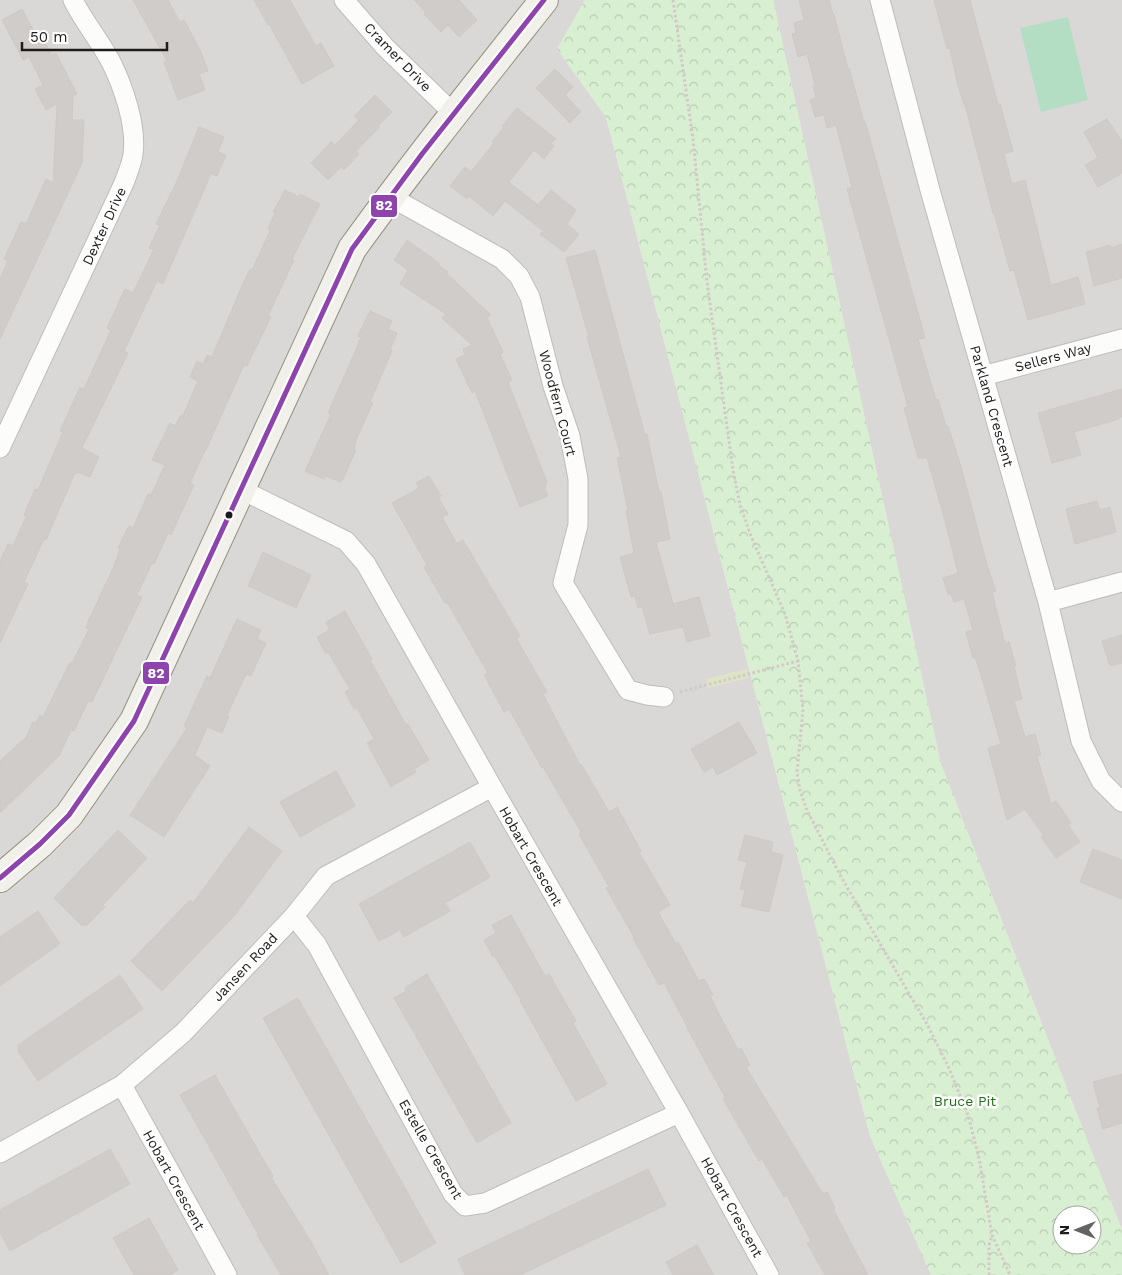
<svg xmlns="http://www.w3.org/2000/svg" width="1122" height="1275" font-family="'Work Sans',sans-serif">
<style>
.residential{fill:#dad8d7}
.grass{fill:#dde5c6}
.park{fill:url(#park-crowns);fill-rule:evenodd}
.pitch{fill:#b4dec4}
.building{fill:#d0ccca;stroke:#cec9c7}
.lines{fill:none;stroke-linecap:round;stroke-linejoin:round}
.street-casing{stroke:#bebdbb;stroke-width:21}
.secondary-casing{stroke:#93917f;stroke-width:30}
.path{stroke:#d4c7c7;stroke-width:3;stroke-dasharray:2.5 2.5;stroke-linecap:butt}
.street{stroke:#fcfcfb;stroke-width:19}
.secondary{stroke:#f2f0ea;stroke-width:28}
.bus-1-casing{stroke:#fff;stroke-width:9}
.bus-1{stroke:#8e44ad;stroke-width:5}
.bus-dot{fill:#1c1c1c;stroke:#fff;stroke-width:2}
.labels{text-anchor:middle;stroke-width:5;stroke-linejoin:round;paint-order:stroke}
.street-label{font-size:14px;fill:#1c1c1c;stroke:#fff}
.park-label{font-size:14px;fill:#1d7015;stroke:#fff}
.line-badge{stroke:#fff;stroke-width:2}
.badge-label{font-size:14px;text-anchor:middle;font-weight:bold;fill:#fff}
</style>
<defs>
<pattern id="park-crowns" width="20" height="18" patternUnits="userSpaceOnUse" patternTransform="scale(1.25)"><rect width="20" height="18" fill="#d8efd2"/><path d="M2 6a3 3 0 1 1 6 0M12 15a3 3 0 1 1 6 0" fill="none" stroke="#b9ccb4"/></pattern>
</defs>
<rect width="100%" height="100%" fill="#ebe8e5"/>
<!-- residential -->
<path class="residential" d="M0 0H585L557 49 606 117 870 1136 931 1275H0Z
M773 0H1122V1230L941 764Z"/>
<!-- grass -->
<path class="grass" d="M746 669 749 678 707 688 706 679Z"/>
<!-- park -->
<path class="park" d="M585 0H773L941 764 1122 1230V1275H931L870 1136 606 117 557 49ZM1062 1215H1092V1245H1062Z"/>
<!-- pitch -->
<path class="pitch" d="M1068 17 1088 100 1041 112 1020 28Z"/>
<!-- building -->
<path class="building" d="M133 0H168L180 22 184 20 201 52 208 71 199 74 205 90 178 100 164 62 167 61Z
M254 0H290L316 46 321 43 334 66 302 84 269 24 268 25Z
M414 0H459L477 20 459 37 448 25 441 32 424 14 426 13Z
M799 0H829L833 14H834L848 69 849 68 864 122 865 121 925 338 918 339 936 400 938 399 946 426H948L962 470 987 565 996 591 992 592 1005 644 1009 642 1016 666H1014L1022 699 1014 701 1025 737 1035 734 1041 755 1037 756 1051 804 1056 801 1071 823 1068 825 1080 842 1056 858 1041 837 1044 836 1025 809 1007 820 988 748 1001 744 981 675 975 657 973 658 966 632 973 630 964 599 954 602 951 594H948L943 578 958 573 944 517 927 458H918L904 408 908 407 847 189 852 187 836 125 827 128 824 115 815 117 810 100 816 98 813 86 815 85 807 54 798 57 792 34 796 33 794 23 804 20Z
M934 0H970L998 104H1000L1013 151 1004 154 1012 184 1025 180 1051 285 1078 277 1085 304 1028 320 1014 270 1010 271 994 213H993L965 105H964L957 82 950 48 947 49Z
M22 9 35 33 38 31 52 55 56 53 77 94 73 96 72 120H84L82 163 0 339V279L8 261 4 259 21 222 26 224 46 179 53 183 57 104 46 110 35 89 43 85 29 57 23 60 2 20Z
M555 69 573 87 565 95 581 112 570 123 536 88Z
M375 95 392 112 378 126 380 127 356 151 359 154 344 170 341 167 328 180 311 163 331 142 335 145 359 120 354 116Z
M517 108 556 139 551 143 554 146 544 159 534 150 509 182 538 205 551 190 576 210 567 224 579 234 564 252 540 234 543 231 505 201 493 216 469 196 467 199 450 186 465 167 471 172 494 143 492 142 504 127 502 126Z
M1107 119 1122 141V173L1098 187 1085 165 1098 158 1084 132Z
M199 127 224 137 218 152 226 155 217 176 211 174 163 284 157 281 124 351 128 353 82 448 99 457 90 477 78 472 77 474 75 473 46 540 44 539 24 582 28 584 0 643V561L8 544 13 546 26 517 24 515 35 489 38 490 63 432 60 431 80 387 84 389 111 330 107 328 125 289 133 293 154 249 149 248 160 225 156 224 177 181Z
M285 190 299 197 300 194 320 204 292 259 294 260 268 316 271 317 247 366 244 365 205 452H204L190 483 194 485 171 535 168 533 154 564 152 563 137 595 142 597 92 702 88 701 74 731 71 730 59 756 0 813V761L26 737 33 722 36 723 40 715 43 717 70 662 72 663 89 629 86 628 88 622 114 566 120 549 118 548 126 531 129 526 133 528 148 494 151 495 165 465 152 460 170 423 175 426 181 415 183 416 198 381 190 377 197 361 203 364 207 355 212 357 242 286 250 269 252 270 270 231 268 229 275 213 273 212Z
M407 240 439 263 438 265 448 272 446 273 491 315 487 318 503 352 500 354 512 380 508 382 547 482 545 488 548 496 520 507 475 391 472 393 456 359 465 355 463 349 472 345 442 318 446 314 400 284 408 270 394 260Z
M1122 244V278L1094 286 1086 252 1110 245 1111 248Z
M595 250 645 435 647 434 659 492H661L670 539 656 542 673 604 699 597 710 636 687 642 683 627 650 634 642 607 638 608 635 596 631 597 620 557 634 553 626 511H628L617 458 621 457 587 337H589L566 258Z
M370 311 392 321 388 329 397 333 390 350 392 351 370 402 373 403 355 442 356 443 354 449 356 450 344 477 341 482 326 476 324 479 305 471 331 414 328 413 354 354 361 337 358 336Z
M1122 389V417H1119V419L1074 432 1081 455 1052 463 1038 413Z
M429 476 441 496 438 497 448 514 442 517 457 544 463 540 520 636 516 638 547 692 543 694 580 765 581 764 609 812 617 807 641 851 639 852 670 905 658 912 676 944 678 942 699 981 704 979 713 995 710 996 718 1012 738 1050 741 1048 750 1065 746 1067 823 1194 827 1192 835 1208 833 1209 868 1275H825L807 1243 811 1241 787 1196 784 1197 762 1159 759 1161 723 1099 725 1097 687 1028H688L664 983 659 985 633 938 634 937 606 888 609 887 579 834 581 832 543 767 542 768 509 709 504 712 484 675 488 673 447 602 445 603 424 567 427 565 392 503 419 488 416 483Z
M1097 501 1100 510 1110 507 1116 532 1075 544 1066 509Z
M263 552 311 575 296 608 248 586Z
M345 611 372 659 370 660 406 725 408 724 429 760 414 769 416 772 391 787 367 743 374 739 357 708 354 709 345 692 350 689 328 652 326 654 317 637 330 630 326 622Z
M237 619 261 630 257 639 266 643 251 676 246 674 227 715 229 716 222 733 207 727 195 755 210 766 164 837 130 815 187 728 184 726 207 676 210 678Z
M1122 635V663L1110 666 1102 641Z
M739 722 757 753 717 775 713 767 704 772 691 749Z
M336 771 355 806 300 837 280 802Z
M249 827 282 851 235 915 162 991 131 961 190 900 193 903Z
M118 830 147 858 103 905 105 907 90 922 85 926 84 924 82 926 54 898Z
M745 835 773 842 771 852 783 855 769 912 741 906 745 890 740 889 747 862 738 860Z
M470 842 490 877 445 903 450 911 404 937 400 930 379 941 359 904Z
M1093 849 1122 860V899L1080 882Z
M38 911 60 944 0 986V937Z
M511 915 545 976 549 974 576 1021 573 1023 607 1084 576 1101 520 1001 521 1000 494 955 493 957 484 940 496 933 492 925Z
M427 974 511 1123 477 1143 394 998 406 991 405 988Z
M120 975 143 1009 38 1081 18 1051V1045Z
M298 998 436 1243 401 1263 263 1018Z
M1122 1074V1123L1103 1129 1097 1108H1100L1093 1082Z
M215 1075 259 1152 273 1176 271 1177 310 1240 329 1275H281L257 1235 258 1234 180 1095Z
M110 1149 130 1184 10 1251 0 1233V1210Z
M648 1169 666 1205 520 1275H465L458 1259Z
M149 1218 178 1270 170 1275H134L113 1238Z
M697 1245 714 1275H673L666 1262Z"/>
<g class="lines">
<defs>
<path id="street" d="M344 0 385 47 453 113
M880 0 930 190 1048 602 1081 741 1101 781 1122 802
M389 196 502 259 519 276 530 297 553 386 570 436 578 479V525L563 583 628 690 647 695 664 697
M983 376 1122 339
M0 448 124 183C127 174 132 164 133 154 137 126 123 86 111 62 100 41 84 22 73 0
M242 490 346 541 366 564 492 787 679 1113 769 1275
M1048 602 1122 582
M294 916 317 945 453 1194 465 1206 485 1203 679 1113
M122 1085 227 1275
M0 1153 122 1085 183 1033 294 916 326 876 492 787"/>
<path id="secondary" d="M0 878 40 844 69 815 134 721 352 249C413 164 479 82 544 0"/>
</defs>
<!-- street casing -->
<use href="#street" class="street-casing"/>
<!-- secondary casing -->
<use href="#secondary" class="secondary-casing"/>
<!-- path -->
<path class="path" d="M673 0 693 139 707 282 733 470 740 505 751 536 785 614 798 661 803 710 797 772 800 790 806 808 840 875 928 1026 948 1066 968 1115 979 1158 992 1235 1010 1275
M680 692 798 661
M989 1275V1245L992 1235"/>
<!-- street -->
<use href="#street" class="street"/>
<!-- secondary -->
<use href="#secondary" class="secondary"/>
<defs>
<path id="bus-1" d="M0 878 40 844 69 815 134 721 352 249 422 154 544 0"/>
</defs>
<!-- bus-1 casing -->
<use href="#bus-1" class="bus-1-casing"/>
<!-- bus-1 -->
<use href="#bus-1" class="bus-1"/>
</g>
<!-- markers -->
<circle class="bus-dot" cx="229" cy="515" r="4.5"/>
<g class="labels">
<!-- street labels -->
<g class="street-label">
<text transform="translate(398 57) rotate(46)" y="5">Cramer Drive</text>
<text transform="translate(104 226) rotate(-65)" y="5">Dexter Drive</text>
<text transform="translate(1053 357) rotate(-15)" y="5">Sellers Way</text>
<text transform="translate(558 403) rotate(75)" y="5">Woodfern Court</text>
<text transform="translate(992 406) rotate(74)" y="5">Parkland Crescent</text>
<text transform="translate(531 856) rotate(60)" y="5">Hobart Crescent</text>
<text transform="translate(245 967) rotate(-47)" y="5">Jansen Road</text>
<text transform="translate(431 1149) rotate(60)" y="5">Estelle Crescent</text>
<text transform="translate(174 1180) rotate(61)" y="5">Hobart Crescent</text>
<text transform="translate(732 1207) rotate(61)" y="5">Hobart Crescent</text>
</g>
<!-- park labels -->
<g class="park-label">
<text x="965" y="1106">Bruce Pit</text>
</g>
</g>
<g class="line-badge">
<rect x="370" y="194" width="28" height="24" rx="5" fill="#8e44ad"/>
<rect x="142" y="661" width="28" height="24" rx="5" fill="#8e44ad"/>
</g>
<g class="badge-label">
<text x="384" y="210">82</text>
<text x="156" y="678">82</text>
</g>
<!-- north arrow -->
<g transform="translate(1077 1230) rotate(270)"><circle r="24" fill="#ffffff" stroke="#a4a4a4"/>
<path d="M0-4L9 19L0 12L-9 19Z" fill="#646362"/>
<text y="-8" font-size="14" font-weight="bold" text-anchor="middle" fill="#1c1c1c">N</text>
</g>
<!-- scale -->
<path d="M22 42v8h145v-8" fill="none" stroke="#1c1c1c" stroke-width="2.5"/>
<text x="30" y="42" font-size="15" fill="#1c1c1c" stroke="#ffffff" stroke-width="4" paint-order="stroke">50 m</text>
</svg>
